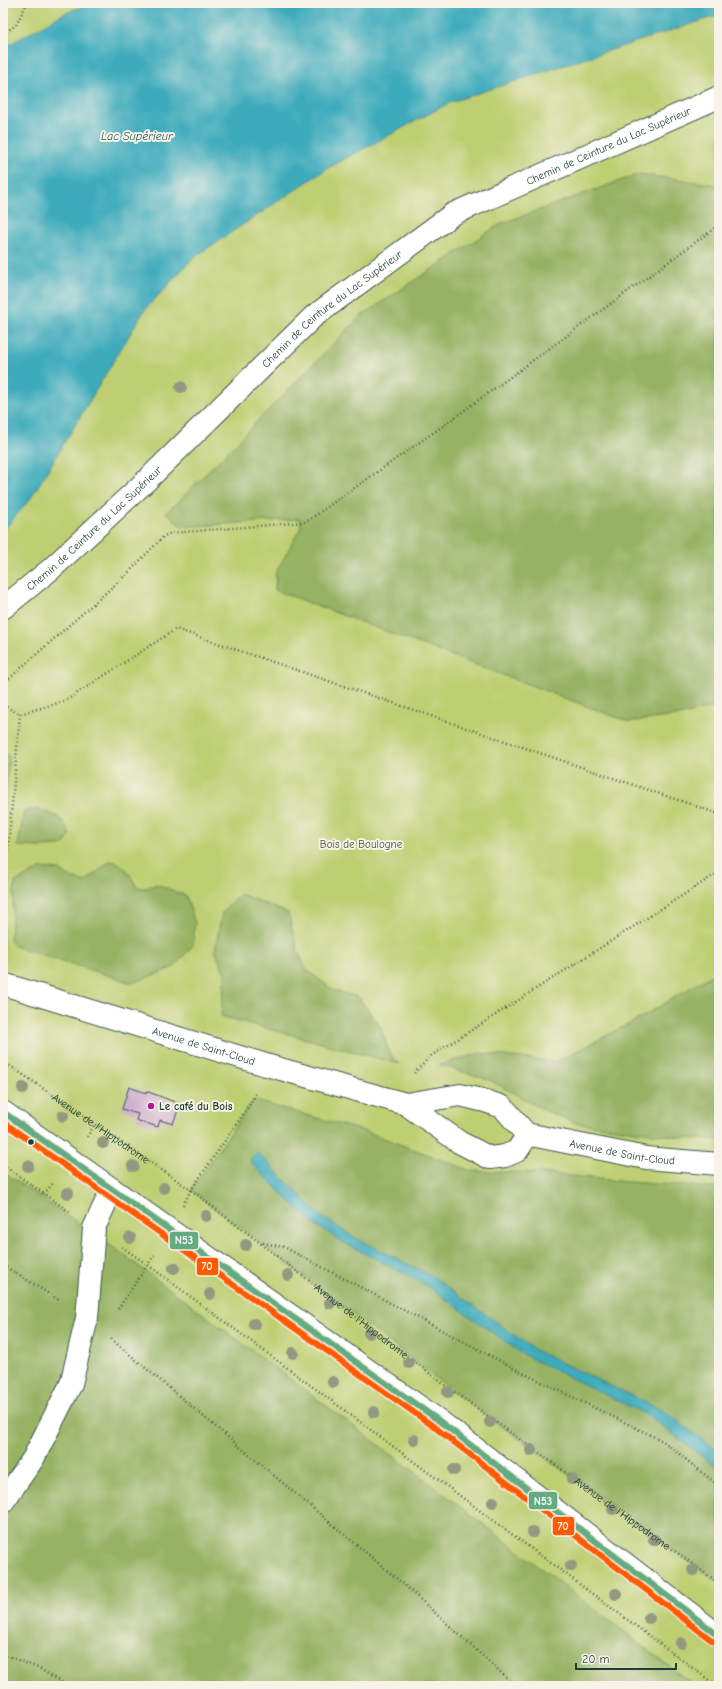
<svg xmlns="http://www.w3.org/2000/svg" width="722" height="1689" font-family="'Comic Neue',sans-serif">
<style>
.green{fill:#becf72;stroke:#6e8653}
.forest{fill:#96b264;stroke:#5a784c}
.water{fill:#3eabbc;stroke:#2e7478}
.building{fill:#c8a2ca}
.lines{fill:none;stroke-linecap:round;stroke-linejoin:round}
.minor-casing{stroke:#3f564c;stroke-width:24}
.major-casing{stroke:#3f564c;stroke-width:24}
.path{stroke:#3f564c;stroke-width:2.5;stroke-dasharray:1 3;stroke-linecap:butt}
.minor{stroke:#fff;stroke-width:22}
.major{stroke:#fff;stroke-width:22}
.bus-1-casing{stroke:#f7f3e8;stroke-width:9}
.bus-2-casing{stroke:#f7f3e8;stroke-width:9}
.bus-1{stroke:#65ab82;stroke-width:6}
.bus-2{stroke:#ff5a00;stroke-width:6}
.tree{fill:#919981}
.poi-dot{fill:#b5179e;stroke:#f7f3e8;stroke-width:1.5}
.bus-dot{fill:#1f3d34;stroke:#f7f3e8;stroke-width:1.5}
.labels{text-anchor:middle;stroke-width:4;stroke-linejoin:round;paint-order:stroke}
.street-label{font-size:11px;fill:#1f3d34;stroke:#f7f3e8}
.park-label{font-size:11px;fill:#3f5a40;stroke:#f7f3e8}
.poi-label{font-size:11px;font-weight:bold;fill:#1f3d34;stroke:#f7f3e8;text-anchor:start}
.water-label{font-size:12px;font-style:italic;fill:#285e5d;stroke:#f7f3e8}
.line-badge{stroke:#f7f3e8;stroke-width:1.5}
.badge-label{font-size:11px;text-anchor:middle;font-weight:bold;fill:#fff}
</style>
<rect width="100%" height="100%" fill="#f7f3e8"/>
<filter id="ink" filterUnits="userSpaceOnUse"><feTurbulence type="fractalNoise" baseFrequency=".025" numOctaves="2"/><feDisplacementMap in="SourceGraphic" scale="8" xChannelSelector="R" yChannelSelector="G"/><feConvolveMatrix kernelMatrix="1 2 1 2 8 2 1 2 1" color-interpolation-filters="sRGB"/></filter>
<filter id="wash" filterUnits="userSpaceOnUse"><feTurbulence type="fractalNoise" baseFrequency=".012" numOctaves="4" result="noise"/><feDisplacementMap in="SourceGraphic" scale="16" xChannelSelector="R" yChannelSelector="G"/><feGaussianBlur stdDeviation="0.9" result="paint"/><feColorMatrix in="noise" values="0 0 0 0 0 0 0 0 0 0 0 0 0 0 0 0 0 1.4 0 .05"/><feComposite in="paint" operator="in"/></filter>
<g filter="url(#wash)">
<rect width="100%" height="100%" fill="#f5e6d1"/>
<!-- green -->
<path class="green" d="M3 3H719V1686H3Z"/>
<!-- forest -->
<path class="forest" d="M639 174 719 185V706L683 715 629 722 275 590 276 572 301 527 300 519 182 527 166 512 177 503 361 316 500 224Z
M3 750 9 757 3 826Z
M38 809C54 814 65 818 70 836L62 846 38 847 18 846 24 811Z
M110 861C125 863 130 875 137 887L146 888 157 884 186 896 195 923 193 945 173 968 132 983 14 946 10 940 15 882 42 868 60 870 68 876 85 882Z
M240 894 288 913 298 952 307 970 333 990 358 997 380 1026 390 1054 399 1064 221 1016 225 974 215 950 222 913Z
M719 973V1140L695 1139 576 1123 544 1110 490 1080 440 1065 480 1053 555 1062 639 1019 713 974Z
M253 1100 367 1132 472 1171 544 1173 628 1182 719 1188V1583L450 1389 191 1190Z
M3 1172 101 1238 415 1472 695 1686H3Z"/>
<!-- water -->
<path class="water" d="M91 3H719V15L451 102 328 168 193 258 144 311 31 498 3 531V48L63 14Z
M255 1154H259L322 1217 354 1237 432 1276 535 1350 655 1407 668 1414 719 1452V1469L649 1416 524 1355 426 1285 339 1240 310 1221 253 1165 250 1159Z"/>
<g id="blocks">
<!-- building -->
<path class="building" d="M129 1087 146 1093V1091L180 1104 173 1124 160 1120 158 1127 136 1120 138 1114 122 1109Z"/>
</g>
</g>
<g filter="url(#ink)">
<use href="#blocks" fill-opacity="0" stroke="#3f564c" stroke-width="1"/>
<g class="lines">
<defs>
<g id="minor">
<path id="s2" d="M3 608 51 569 147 480 313 317 453 214 719 97"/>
<path id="s3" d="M3 984 266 1065 406 1104 459 1142 490 1158 505 1156 517 1151 523 1142 526 1134 503 1107 485 1101 460 1095 406 1104"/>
<path id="s4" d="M526 1134 646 1158 719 1164"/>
<path d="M3 1502 33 1459 71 1384 87 1318 94 1228 112 1189"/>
</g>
<path id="major" d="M3 1112 438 1420 719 1636"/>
</defs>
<!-- minor casing -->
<use href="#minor" class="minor-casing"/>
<!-- major casing -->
<use href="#major" class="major-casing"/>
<!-- path -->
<g class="path">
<path d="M3 34 16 25 27 3"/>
<path d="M3 684 128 573 164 536 171 533 306 522 447 423 719 225"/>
<path d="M3 705 20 714 65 701 176 629 719 814"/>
<path d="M3 906 20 714"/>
<path id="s1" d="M3 1061 191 1190 450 1389 719 1583"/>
<path d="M414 1073 431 1056 719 872"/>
<path d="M87 1137 95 1124"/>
<path d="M3 1165 70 1212"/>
<path d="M44 1194 54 1182"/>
<path d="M183 1205 191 1190 253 1100 256 1092"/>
<path d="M263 1243 284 1247 523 1373 663 1441 719 1486"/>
<path d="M122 1247 148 1265 717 1686"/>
<path d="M3 1265 59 1300"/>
<path d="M118 1309 155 1254"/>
<path d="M111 1339 401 1582 506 1677 513 1686"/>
<path d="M3 1654 40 1669 67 1686"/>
</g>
<!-- minor -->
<use href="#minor" class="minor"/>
<!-- major -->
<use href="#major" class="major"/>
<defs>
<path id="bus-1" d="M3 1112 438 1420 719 1636"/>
<path id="bus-2" d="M3 1122 433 1426 714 1642"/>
</defs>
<!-- bus-1 casing -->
<use href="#bus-1" class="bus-1-casing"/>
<!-- bus-2 casing -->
<use href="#bus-2" class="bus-2-casing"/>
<!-- bus-1 -->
<use href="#bus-1" class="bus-1"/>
<!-- bus-2 -->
<use href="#bus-2" class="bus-2"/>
</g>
<!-- trees -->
<g class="tree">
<circle cx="181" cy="387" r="6"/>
<circle cx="23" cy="1088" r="6"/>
<circle cx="63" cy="1116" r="6"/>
<circle cx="103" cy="1143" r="6"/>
<circle cx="28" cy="1166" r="6"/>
<circle cx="133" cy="1166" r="6"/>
<circle cx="164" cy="1188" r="6"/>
<circle cx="68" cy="1193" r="6"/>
<circle cx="206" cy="1216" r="6"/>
<circle cx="130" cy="1238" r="6"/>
<circle cx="246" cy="1245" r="6"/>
<circle cx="174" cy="1268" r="6"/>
<circle cx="288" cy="1275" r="6"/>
<circle cx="210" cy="1294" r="6"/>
<circle cx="330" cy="1303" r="6"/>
<circle cx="254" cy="1324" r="6"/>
<circle cx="369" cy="1333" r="6"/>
<circle cx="293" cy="1353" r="6"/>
<circle cx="409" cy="1363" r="6"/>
<circle cx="333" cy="1382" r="6"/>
<circle cx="448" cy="1392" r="6"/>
<circle cx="374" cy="1412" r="6"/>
<circle cx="490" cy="1422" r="6"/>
<circle cx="414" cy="1440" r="6"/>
<circle cx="531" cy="1450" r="6"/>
<circle cx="454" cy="1470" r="6"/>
<circle cx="572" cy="1479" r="6"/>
<circle cx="493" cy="1502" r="6"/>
<circle cx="613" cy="1509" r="6"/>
<circle cx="533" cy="1532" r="6"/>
<circle cx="654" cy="1540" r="6"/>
<circle cx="571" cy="1566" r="6"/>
<circle cx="693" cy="1570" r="6"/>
<circle cx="616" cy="1594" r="6"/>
<circle cx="649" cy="1618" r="6"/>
<circle cx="681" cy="1643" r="6"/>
</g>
</g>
<!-- markers -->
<circle class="poi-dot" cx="151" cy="1106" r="4"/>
<circle class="bus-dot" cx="31" cy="1142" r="3.5"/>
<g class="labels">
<!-- street labels -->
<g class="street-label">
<text dy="4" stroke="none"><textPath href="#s2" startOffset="769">Chemin de Ceinture du Lac Supérieur</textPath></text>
<text dy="4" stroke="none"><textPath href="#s2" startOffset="445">Chemin de Ceinture du Lac Supérieur</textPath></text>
<text dy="4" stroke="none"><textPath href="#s2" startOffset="121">Chemin de Ceinture du Lac Supérieur</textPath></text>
<text dy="4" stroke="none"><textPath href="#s3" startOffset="210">Avenue de Saint-Cloud</textPath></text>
<text dy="4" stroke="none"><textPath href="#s1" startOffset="119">Avenue de l'Hippodrome</textPath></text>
<text dy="4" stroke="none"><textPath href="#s4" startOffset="98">Avenue de Saint-Cloud</textPath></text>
<text dy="4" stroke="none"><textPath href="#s1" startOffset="443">Avenue de l'Hippodrome</textPath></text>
<text dy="4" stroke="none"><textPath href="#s1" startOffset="767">Avenue de l'Hippodrome</textPath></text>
</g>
<!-- park labels -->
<g class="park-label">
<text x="361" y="848">Bois de Boulogne</text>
</g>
<!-- poi labels -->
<g class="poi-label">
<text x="159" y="1110">Le café du Bois</text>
</g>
<!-- water labels -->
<g class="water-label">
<text x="137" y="140">Lac Supérieur</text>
</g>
</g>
<g class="line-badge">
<rect x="169" y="1231" width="30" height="19" rx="4" fill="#65ab82"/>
<rect x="196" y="1257" width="23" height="19" rx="4" fill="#ff5a00"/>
<rect x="528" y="1491" width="30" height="19" rx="4" fill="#65ab82"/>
<rect x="552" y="1516" width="23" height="20" rx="4" fill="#ff5a00"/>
</g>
<g class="badge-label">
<text x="184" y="1244">N53</text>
<text x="207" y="1270">70</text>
<text x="543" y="1505">N53</text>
<text x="563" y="1530">70</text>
</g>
<!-- margin -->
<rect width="722" height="1689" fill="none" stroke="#f7f3e8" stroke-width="16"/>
<!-- scale -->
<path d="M576 1663v6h100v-6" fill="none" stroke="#1f3d34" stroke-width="2"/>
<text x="582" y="1663" font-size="12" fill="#1f3d34" stroke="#f7f3e8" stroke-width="3" paint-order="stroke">20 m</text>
</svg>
